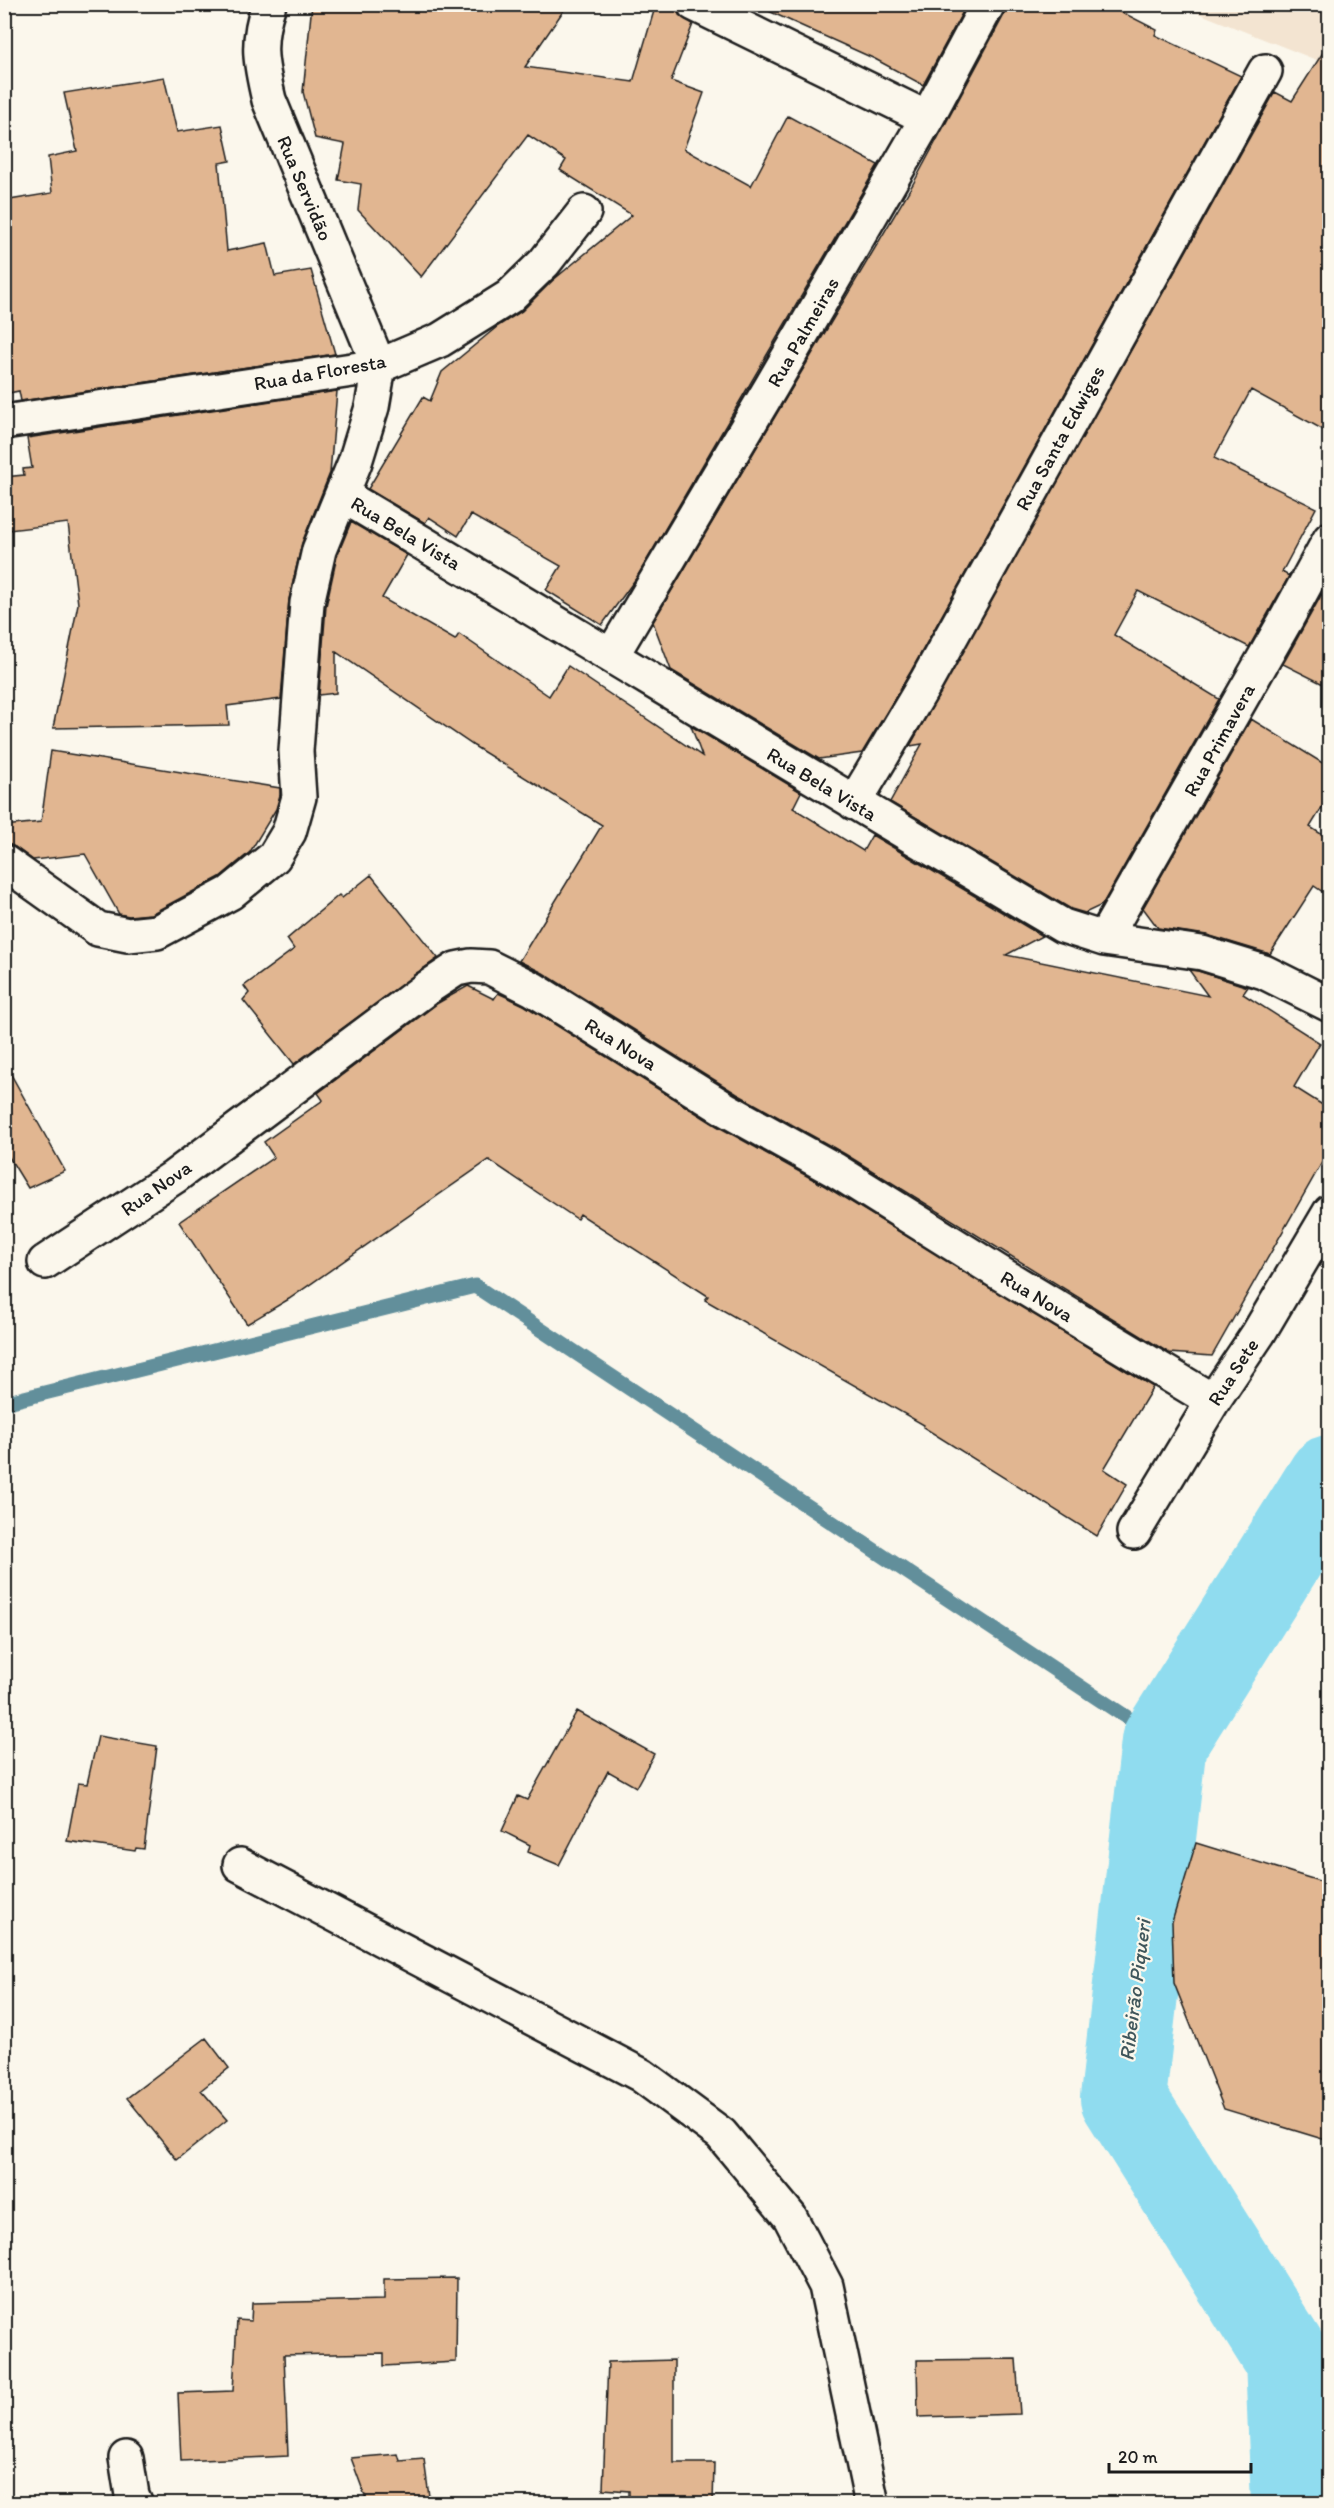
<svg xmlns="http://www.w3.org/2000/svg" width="1334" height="2508" font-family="Itim,sans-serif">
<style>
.built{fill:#f3e4d1}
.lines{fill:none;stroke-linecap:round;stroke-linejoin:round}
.stream{stroke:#628f9b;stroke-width:15}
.river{stroke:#90dcef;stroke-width:86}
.building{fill:#e1b691;stroke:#1c1c1c;stroke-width:1.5}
.minor-casing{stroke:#1c1c1c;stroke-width:38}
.minor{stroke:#fbf7ec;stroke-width:33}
.labels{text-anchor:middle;stroke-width:4.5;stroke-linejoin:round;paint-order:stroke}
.street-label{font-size:20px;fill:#1c1c1c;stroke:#fbf7ec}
.water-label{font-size:21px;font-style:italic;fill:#3f565b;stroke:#fbf7ec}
</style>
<rect width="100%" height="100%" fill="#fbf7ec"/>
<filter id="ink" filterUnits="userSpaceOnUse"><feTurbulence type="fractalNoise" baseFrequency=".0167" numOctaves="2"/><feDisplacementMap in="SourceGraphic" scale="12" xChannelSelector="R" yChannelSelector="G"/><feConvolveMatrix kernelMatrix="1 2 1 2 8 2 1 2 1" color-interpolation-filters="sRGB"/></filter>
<g filter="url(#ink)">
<!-- built -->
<path class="built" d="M1178 5H1329V65Z"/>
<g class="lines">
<!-- stream -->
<path class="stream" d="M4 1403 475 1286 1164 1742"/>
<!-- river -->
<path class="river" d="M1294 2504 1288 2360 1123 2098 1164 1742 1330 1478"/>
</g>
<!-- building -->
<path class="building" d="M312 4H568L525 67 633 82 656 4H675L679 15 693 24 671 81 704 93 684 149 751 186 788 116 878 165 637 577 602 625 546 590 561 566 471 515 458 536 429 517 425 523 368 489 423 397 430 401 442 372 498 326 522 311 552 281 632 215 560 170 566 160 528 135 421 277 358 210 361 184 338 180 345 144 315 138 303 92Z
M753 4H967L923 85 875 59Z
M1006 4H1106L1157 30 1155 35 1241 76 910 673 862 753 819 759 671 670 653 622 913 184 1004 15Z
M1329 43V433L1251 390 1214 458 1316 508 1282 572 1289 576 1249 647 1138 591 1114 635 1219 699 1102 905 1085 913 1071 909 890 802 922 744 910 746 1275 92 1292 101Z
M164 77 177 132 222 125 230 161 219 163 227 251 267 243 275 276 311 270 335 354 21 401 19 391 4 394V201L52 193 48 157 77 151 64 93Z
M337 391 330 473 302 543 289 599 281 699 227 706 229 725 53 728 78 604 68 523 9 530V527L4 528V477L24 475 23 469 32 468 27 438Z
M351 522 407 555 382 598 455 640 459 634 549 696 568 666 702 756 691 726 801 792 793 808 863 851 872 835 1042 936 1006 955 1208 996 1189 970 1198 971 1248 987 1243 994 1320 1043 1294 1087 1329 1109V1150L1212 1356 1169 1353 845 1154 737 1094 543 973 519 961 602 825 474 746 336 652V693L319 695 326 606 337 556Z
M1322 594 1329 598V687L1283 664Z
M1251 719 1329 767V796L1310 827 1329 839V896L1314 886 1270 954 1207 935 1158 928 1143 908Z
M51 751 280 788V795L276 809 250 852 220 877 151 914 129 916 119 914 85 854 33 860 15 847 5 843 4 826 41 822Z
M371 875 438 958 294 1064 243 1000 249 993 244 986 294 949 287 939 339 895 342 898Z
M468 986 494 999 498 993 524 1005 717 1126 825 1186 1153 1387 1104 1469 1127 1484 1097 1536 923 1427 924 1425 705 1300 708 1296 580 1214 577 1219 489 1160 289 1299 247 1324 179 1222 274 1157 264 1142 323 1100 318 1093 438 1003Z
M4 1062 65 1171 28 1188 4 1149Z
M577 1711 654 1754 636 1787 608 1771 559 1865 528 1852 530 1845 502 1831 518 1796 527 1800Z
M98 1736 157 1746 144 1849 136 1848 135 1851 67 1841 78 1783 87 1784Z
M1196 1843 1329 1884V2141L1224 2109 1174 1983 1172 1922Z
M206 2038 229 2068 201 2090 227 2120 177 2160 127 2098Z
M457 2278 456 2362 384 2366V2353L284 2355 288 2456 181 2461 178 2393 233 2391 237 2320 251 2321 252 2303 384 2300V2279Z
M1016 2359 1020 2414 918 2417 917 2360Z
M674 2360V2463H714L713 2504H629V2491L603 2489 608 2362Z
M398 2454 400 2461 424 2459 430 2504H368L351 2458Z"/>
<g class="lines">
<defs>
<path id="minor" d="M694 4 927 118
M4 422 379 366 440 340 509 297 544 263 584 212
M342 495C583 638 821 784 1063 926L1104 939 1202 953 1264 972 1330 1005
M612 655 771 387 927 118 987 6
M854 803 926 682 1265 71
M4 862 98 929 128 935 157 932 230 893 274 857 289 832 299 797 296 751 307 603 319 550 355 462 372 407 379 366 269 100C260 62 256 42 269 4
M1104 939 1287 618 1330 539
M45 1262 174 1177 427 988 456 969 471 966 489 967 533 989 727 1110 835 1170 998 1272 1213 1401
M1134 1532 1213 1401 1258 1334 1330 1212
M240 1865 641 2075 721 2134 790 2217 826 2286 872 2504
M126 2458 132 2495 136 2504"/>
</defs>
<!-- minor casing -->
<use href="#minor" class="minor-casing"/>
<!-- minor -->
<use href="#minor" class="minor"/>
</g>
</g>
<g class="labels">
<!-- street labels -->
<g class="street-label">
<text transform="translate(305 188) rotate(67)" y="7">Rua Servidão</text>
<text transform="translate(803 332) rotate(-60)" y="7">Rua Palmeiras</text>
<text transform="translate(320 372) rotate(-10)" y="7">Rua da Floresta</text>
<text transform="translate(1060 438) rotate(-61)" y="7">Rua Santa Edwiges</text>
<text transform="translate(406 533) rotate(31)" y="7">Rua Bela Vista</text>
<text transform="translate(1219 740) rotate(-61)" y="7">Rua Primavera</text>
<text transform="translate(822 784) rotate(31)" y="7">Rua Bela Vista</text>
<text transform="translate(621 1044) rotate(32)" y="7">Rua Nova</text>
<text transform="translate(156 1188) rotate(-35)" y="7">Rua Nova</text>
<text transform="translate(1037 1296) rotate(31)" y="7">Rua Nova</text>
<text transform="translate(1233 1372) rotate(-57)" y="7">Rua Sete</text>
</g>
<!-- water labels -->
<g class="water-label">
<text transform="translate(1135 1990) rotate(-83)" y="7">Ribeirão Piqueri</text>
</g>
</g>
<!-- margin -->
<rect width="1334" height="2508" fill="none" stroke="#fbf7ec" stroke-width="24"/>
<rect x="12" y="12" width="1310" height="2484" fill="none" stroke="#1c1c1c" stroke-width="2" filter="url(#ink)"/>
<!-- scale -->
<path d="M1109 2463v9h142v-9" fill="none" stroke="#1c1c1c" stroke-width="3"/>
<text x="1118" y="2463" font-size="18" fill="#1c1c1c" stroke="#fbf7ec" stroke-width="4.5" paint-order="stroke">20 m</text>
</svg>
